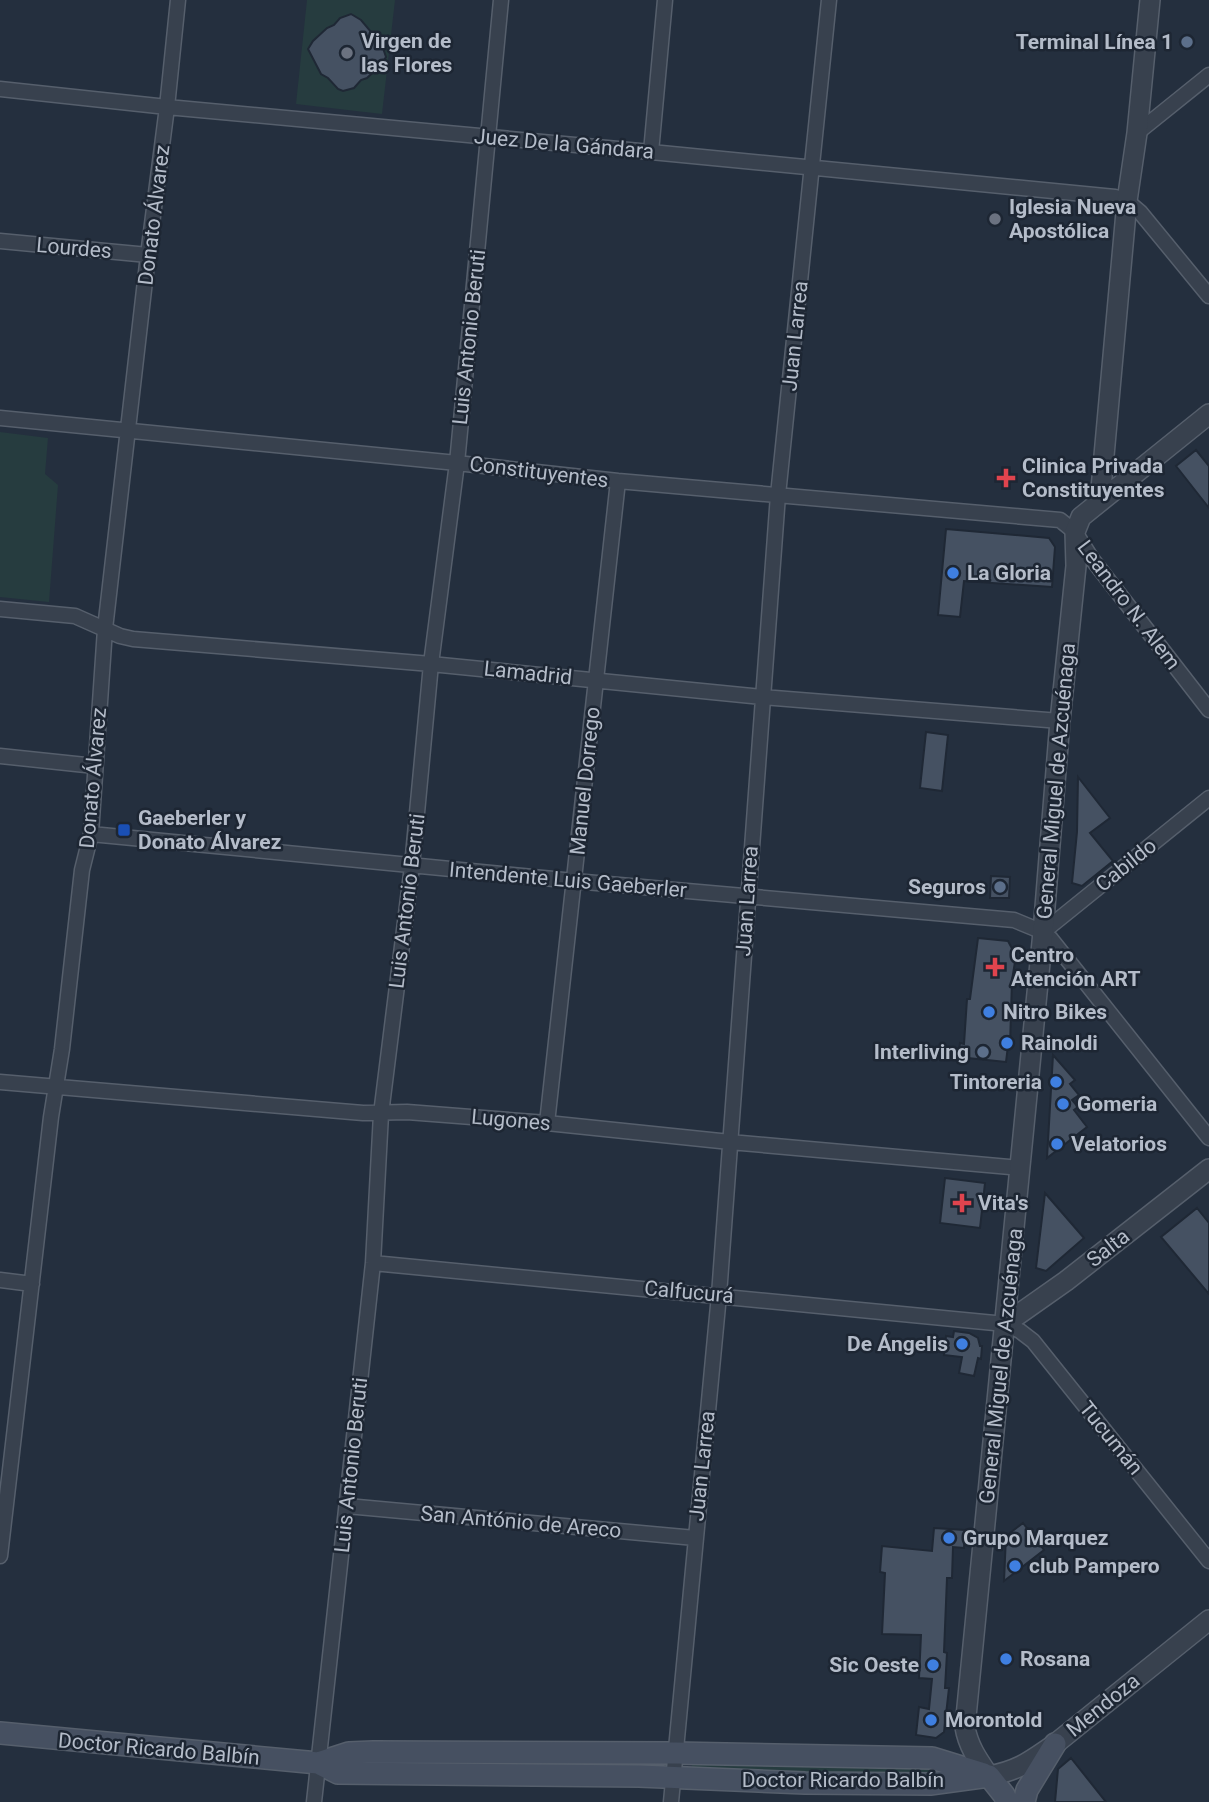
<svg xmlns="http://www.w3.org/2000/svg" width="1209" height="1802" font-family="Roboto,sans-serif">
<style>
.green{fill:#263c3f}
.building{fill:#455162;stroke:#1f2835;stroke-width:2}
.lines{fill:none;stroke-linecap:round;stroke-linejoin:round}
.minor-casing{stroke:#565f6c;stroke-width:17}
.tertiary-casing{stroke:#565f6c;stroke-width:22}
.secondary-casing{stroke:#565f6c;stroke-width:24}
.minor{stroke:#38414e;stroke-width:14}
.tertiary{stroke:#38414e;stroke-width:19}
.secondary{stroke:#465061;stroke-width:21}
.service-dot{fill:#5c6f8a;stroke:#1d2633;stroke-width:2.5}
.worship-dot{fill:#6b7280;stroke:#1d2633;stroke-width:2.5}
.health-dot{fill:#e0444e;stroke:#1d2633;stroke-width:2.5}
.shop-dot{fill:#3f7fe0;stroke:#1d2633;stroke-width:2.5}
.transit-dot{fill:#1a4fb4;stroke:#1d2633;stroke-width:2.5}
.labels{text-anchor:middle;stroke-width:5;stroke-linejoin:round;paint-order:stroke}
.poi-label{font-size:21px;font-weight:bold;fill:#b4bcc9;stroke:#1d2633;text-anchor:start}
.street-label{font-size:21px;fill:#b4bcc9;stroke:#1d2633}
</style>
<rect width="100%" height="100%" fill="#242f3e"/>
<!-- green -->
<path class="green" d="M307 0H395L382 114 296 104Z
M0 432 48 438 45 474 58 485 49 602 0 597Z
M693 1762 928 1766 936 1772 934 1775 925 1777 691 1769Z"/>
<!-- building -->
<path class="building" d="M351 14 361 20 372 33 383 48 386 57 381 65 367 78 361 80 354 88 343 91 338 89 328 78 321 74 308 49 313 41 327 28 334 25 340 18Z
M1196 450 1209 466V508L1176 466Z
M946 529 1049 538 1055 547 1052 587 964 581 960 617 938 615Z
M926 732 948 735 942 791 920 788Z
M1078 777 1110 818 1090 833 1113 861 1082 886 1072 883 1077 832Z
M991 876 1010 877 1009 898H990Z
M978 938 1008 941 1016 956 1012 980 1010 1046H1008L1006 1062 958 1057 960 1043 964 1044 967 999H970Z
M1053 1055 1075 1080 1070 1084 1079 1095 1072 1100 1078 1107 1074 1110 1087 1127 1047 1158Z
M945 1178 985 1183 980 1228 940 1223Z
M1045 1193 1084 1238 1046 1271 1036 1268Z
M1197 1208 1209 1223V1294L1161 1237Z
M954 1331 969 1333 978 1338 980 1346H982L981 1359 978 1358 974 1376 959 1373 962 1357 944 1355 946 1336 953 1337Z
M1023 1523 1044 1550 1004 1581 1006 1536Z
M934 1528 965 1530 964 1548 953 1547 952 1578H947L944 1652 947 1653 945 1688H949L944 1732 936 1738 916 1735 919 1707 929 1709 932 1679 919 1678 921 1635 882 1634 885 1573 880 1572 882 1546 932 1551Z
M1071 1758 1106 1802H1055L1058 1769Z"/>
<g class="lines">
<defs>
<path id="minor" d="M0 89 167 107 651 152 1115 197 1127 201 1140 212 1209 296
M1137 133 1209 75
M651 152 665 0
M0 241 148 255
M0 418 457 463 618 481 1060 520 1075 532 1092 559 1209 710
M0 609 75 616 120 636 133 639 431 664 762 697 1060 721
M0 756 95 766
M91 834 574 881 1014 920 1043 932 1051 939 1209 1138
M1043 932 1209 798
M0 1082 363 1113 407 1112 547 1123 730 1142 1021 1168
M547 1123 618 481
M373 1263 1005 1324 1020 1331 1033 1341 1209 1561
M0 1280 32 1284
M347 1506 695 1538
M0 1556 51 1117 62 1049 82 870 91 834 105 629 148 255 167 107 178 0
M314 1802 373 1263 381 1114 412 866 431 664 457 463 501 0
M671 1802 719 1295 778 495 829 0"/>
<path id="tertiary" d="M1209 414 1081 517 1075 532 1076 566 1060 721 1043 932 965 1727C968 1746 978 1760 989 1776 1020 1770 1030 1761 1055 1744L1209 1620
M1100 500 1127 201 1137 133 1150 0
M1005 1324 1066 1281 1209 1169"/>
<path id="secondary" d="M0 1733 318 1763 338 1773 639 1776 805 1783 930 1784 989 1776
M318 1763 349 1753 373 1752 675 1753 932 1758 984 1774
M989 1776 1004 1795 1007 1802
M1024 1802 1027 1790 1055 1744"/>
</defs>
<!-- minor casing -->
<use href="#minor" class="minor-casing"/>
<!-- tertiary casing -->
<use href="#tertiary" class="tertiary-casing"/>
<!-- secondary casing -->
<use href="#secondary" class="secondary-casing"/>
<!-- minor -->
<use href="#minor" class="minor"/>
<!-- tertiary -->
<use href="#tertiary" class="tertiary"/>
<!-- secondary -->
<use href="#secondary" class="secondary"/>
</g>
<!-- markers -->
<g class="service-dot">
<circle cx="1187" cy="42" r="7"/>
<circle cx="1000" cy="887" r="7"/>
<circle cx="983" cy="1052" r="7"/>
</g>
<g class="worship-dot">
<circle cx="347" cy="53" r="7"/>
<circle cx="995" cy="219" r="7"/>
</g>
<g class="health-dot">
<path d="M1002.5 467.5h7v7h7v7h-7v7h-7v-7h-7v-7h7z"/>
<path d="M991.5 956.5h7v7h7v7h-7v7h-7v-7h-7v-7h7z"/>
<path d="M958.5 1192.5h7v7h7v7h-7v7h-7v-7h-7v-7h7z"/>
</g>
<g class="shop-dot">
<circle cx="953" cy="573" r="7"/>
<circle cx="989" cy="1012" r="7"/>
<circle cx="1007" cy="1043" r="7"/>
<circle cx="1056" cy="1082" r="7"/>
<circle cx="1063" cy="1104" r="7"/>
<circle cx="1057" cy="1144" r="7"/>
<circle cx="962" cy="1344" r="7"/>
<circle cx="949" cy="1538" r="7"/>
<circle cx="1015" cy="1566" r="7"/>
<circle cx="1006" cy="1659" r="7"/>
<circle cx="933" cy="1665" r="7"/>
<circle cx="931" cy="1720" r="7"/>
</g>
<rect class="transit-dot" x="117" y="823" width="14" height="14" rx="3.5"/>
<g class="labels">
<!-- poi labels -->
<g class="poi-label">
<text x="361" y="48">Virgen de<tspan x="361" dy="24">las Flores</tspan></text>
<text x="1173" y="49" text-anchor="end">Terminal Línea 1</text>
<text x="1009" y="214">Iglesia Nueva<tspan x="1009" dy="24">Apostólica</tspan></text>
<text x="1022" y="473">Clinica Privada<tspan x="1022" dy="24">Constituyentes</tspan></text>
<text x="967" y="580">La Gloria</text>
<text x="138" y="825">Gaeberler y<tspan x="138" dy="24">Donato Álvarez</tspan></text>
<text x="986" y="894" text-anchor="end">Seguros</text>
<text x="1011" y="962">Centro<tspan x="1011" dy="24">Atención ART</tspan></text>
<text x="1003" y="1019">Nitro Bikes</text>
<text x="1021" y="1050">Rainoldi</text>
<text x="969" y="1059" text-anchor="end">Interliving</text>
<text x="1042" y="1089" text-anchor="end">Tintoreria</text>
<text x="1077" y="1111">Gomeria</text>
<text x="1071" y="1151">Velatorios</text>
<text x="978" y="1210">Vita's</text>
<text x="948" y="1351" text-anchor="end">De Ángelis</text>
<text x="963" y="1545">Grupo Marquez</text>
<text x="1029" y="1573">club Pampero</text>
<text x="1020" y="1666">Rosana</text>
<text x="919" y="1672" text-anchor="end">Sic Oeste</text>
<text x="945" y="1727">Morontold</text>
</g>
<!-- street labels -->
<g class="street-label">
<text transform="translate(564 144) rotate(5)" y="7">Juez De la Gándara</text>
<text transform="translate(154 215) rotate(-83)" y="7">Donato Álvarez</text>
<text transform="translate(74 248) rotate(5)" y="7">Lourdes</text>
<text transform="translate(795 336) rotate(-84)" y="7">Juan Larrea</text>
<text transform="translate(469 337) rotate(-84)" y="7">Luis Antonio Beruti</text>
<text transform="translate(539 472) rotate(7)" y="7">Constituyentes</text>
<text transform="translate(1129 605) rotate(53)" y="7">Leandro N. Alem</text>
<text transform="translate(528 673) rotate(6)" y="7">Lamadrid</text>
<text transform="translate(93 778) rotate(-85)" y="7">Donato Álvarez</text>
<text transform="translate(585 781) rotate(-84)" y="7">Manuel Dorrego</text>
<text transform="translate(1056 781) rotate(-85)" y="7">General Miguel de Azcuénaga</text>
<text transform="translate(1126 865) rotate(-39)" y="7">Cabildo</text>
<text transform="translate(568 880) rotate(5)" y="7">Intendente Luis Gaeberler</text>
<text transform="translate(407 901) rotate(-83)" y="7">Luis Antonio Beruti</text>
<text transform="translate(747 901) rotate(-86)" y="7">Juan Larrea</text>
<text transform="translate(511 1120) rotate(5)" y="7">Lugones</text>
<text transform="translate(1108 1248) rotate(-38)" y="7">Salta</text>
<text transform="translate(689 1292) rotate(5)" y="7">Calfucurá</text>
<text transform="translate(1001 1366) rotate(-84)" y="7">General Miguel de Azcuénaga</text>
<text transform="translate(1111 1438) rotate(51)" y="7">Tucumán</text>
<text transform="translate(351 1465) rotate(-84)" y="7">Luis Antonio Beruti</text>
<text transform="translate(702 1466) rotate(-84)" y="7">Juan Larrea</text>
<text transform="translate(521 1522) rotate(5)" y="7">San António de Areco</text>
<text transform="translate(1103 1705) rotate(-39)" y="7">Mendoza</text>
<text transform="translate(159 1749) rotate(5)" y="7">Doctor Ricardo Balbín</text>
<text x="843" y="1787">Doctor Ricardo Balbín</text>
</g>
</g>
</svg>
